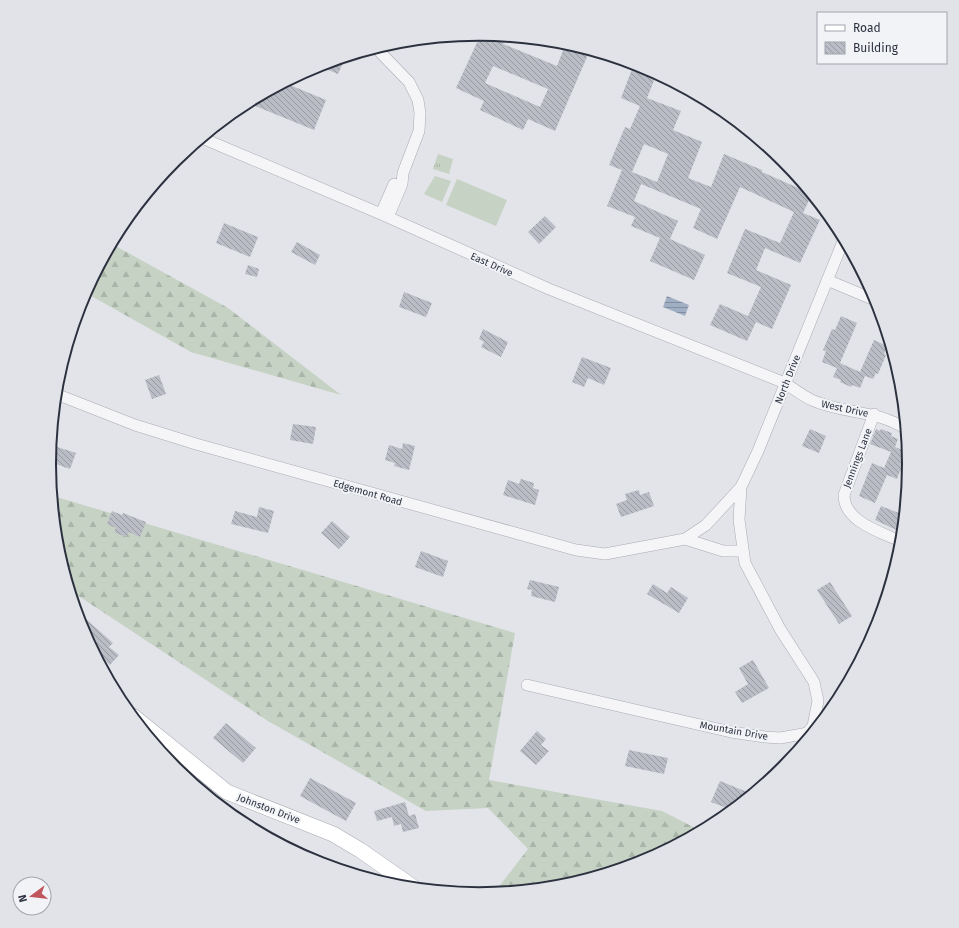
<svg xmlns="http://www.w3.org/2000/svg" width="959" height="928" font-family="'Fira Sans',sans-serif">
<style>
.grass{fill:#c6d2c4}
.forest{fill:url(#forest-firs)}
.park{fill:url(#park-tufts)}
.water{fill:url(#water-rules)}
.building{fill:url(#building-back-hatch);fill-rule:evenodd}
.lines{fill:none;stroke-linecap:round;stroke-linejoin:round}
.street-casing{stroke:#a8abb3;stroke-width:12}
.secondary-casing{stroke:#a8abb3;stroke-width:16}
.street{stroke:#f5f5f8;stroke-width:11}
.secondary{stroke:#fff;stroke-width:15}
.labels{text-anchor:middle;stroke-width:4;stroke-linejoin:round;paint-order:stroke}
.street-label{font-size:10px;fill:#2c313f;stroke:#f2f3f7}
.rim{fill:none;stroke:#2c313f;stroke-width:2}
</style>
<defs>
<pattern id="forest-firs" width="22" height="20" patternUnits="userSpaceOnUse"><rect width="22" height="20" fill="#c6d2c4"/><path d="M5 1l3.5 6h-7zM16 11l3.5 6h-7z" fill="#aab5a9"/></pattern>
<pattern id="park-tufts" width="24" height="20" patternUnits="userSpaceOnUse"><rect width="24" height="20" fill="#c6d2c4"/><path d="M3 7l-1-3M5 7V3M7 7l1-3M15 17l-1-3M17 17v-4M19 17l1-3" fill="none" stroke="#aab5a9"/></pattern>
<pattern id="water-rules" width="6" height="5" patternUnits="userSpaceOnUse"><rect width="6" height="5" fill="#a1afc5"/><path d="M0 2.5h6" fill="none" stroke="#838fa1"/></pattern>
<pattern id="building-back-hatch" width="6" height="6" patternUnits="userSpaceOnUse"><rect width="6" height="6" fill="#babdc5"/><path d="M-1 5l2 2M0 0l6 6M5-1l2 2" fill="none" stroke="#979aa1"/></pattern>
</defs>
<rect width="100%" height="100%" fill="#e2e4e9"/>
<!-- grass -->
<path class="grass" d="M435 176 451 181 442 202 424 194Z
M457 179 507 200 496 226 446 205Z"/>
<!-- forest -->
<path class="forest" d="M112 244 228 308 341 395 191 352 86 293Z
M53 496 515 633 489 780 662 811 701 831 644 861 563 886 494 893 528 849 488 808 426 811 268 721 71 591 58 548Z"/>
<!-- park -->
<path class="park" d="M438 154 453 159 449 174 433 169Z"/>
<!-- water -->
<path class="water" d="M667 296 689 305 685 316 663 307Z"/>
<!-- building -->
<path class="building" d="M481 34 506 37 503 44 557 66 566 43 590 50 555 131 528 119 523 130 480 110 484 101 456 88ZM493 66 548 89 540 107 485 83Z
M345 58 338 74 318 66Z
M634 64 657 73 647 98 681 111 673 130 702 142 688 178 711 187 724 154 762 170V172L812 194 803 213 820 220 800 263 765 248 756 270 791 285 772 329 756 322 747 341 710 325 720 304 748 316 761 287 727 273 745 229 780 243 794 212 740 187 717 239 693 228 701 209 641 184 634 201 678 221 670 239 705 255 694 280 650 261 660 238 631 226 635 217 607 206 622 170 609 165 625 127 630 129 640 106 621 98ZM644 144 668 154 657 182 632 172Z
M285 83 326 100 314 130 248 103Z
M545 216 556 227 539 244 528 232Z
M224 223 258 237 250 257 216 243Z
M297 242 320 255 315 265 291 252Z
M248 265 259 269 257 277 245 274Z
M404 292 432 303 426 317 399 307Z
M841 316 857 323 840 363 860 372 874 340 887 346 884 354 886 355 878 374 876 373 873 379 865 376 860 388 852 385 851 387 840 382 841 380 833 377 837 368 822 362 826 351 823 350 832 329 835 330Z
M483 329 508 342 501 357 481 347 484 342 479 339Z
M582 357 611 368 604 385 588 378 584 387 572 382Z
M159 375 166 394 152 399 145 380Z
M293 424 316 427 313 444 290 440Z
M810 429 826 436 819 453 802 446Z
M876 429 880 431 881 429 892 433 891 436 898 439 895 447 907 452 902 472 900 471 897 479 887 475 875 503 859 496 872 463 884 468 891 452 870 444Z
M403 443 415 446 409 470 394 466 395 463 385 460 389 445 402 449Z
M51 445 76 453 70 469 50 462Z
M521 479 534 483 533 488 539 490 535 505 503 495 508 480 519 484Z
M639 490 640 495 649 492 654 506 621 517 616 504 627 500 625 494Z
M881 506 904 515 903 533 875 520Z
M259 507 274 511 268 533 231 524 235 511 257 517Z
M112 511 122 515 123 513 146 522 140 537 129 532 126 537 114 532 116 528 107 524Z
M332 521 350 537 339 549 321 533Z
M421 551 448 561 443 577 415 567Z
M530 580 559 587 555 602 531 596 532 590 527 589Z
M830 582 852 616 839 624 817 590Z
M653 584 667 593 671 587 688 598 679 613 647 594Z
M77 611 113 643 109 647 119 655 110 665 94 651 82 628Z
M753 660 769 688 742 703 735 692 748 684 739 668Z
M226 723 256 748 243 763 213 738Z
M537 731 546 739 541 745 549 751 536 765 520 751Z
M629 750 668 758 664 774 625 766Z
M310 778 356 803 346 821 300 796Z
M720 781 752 794 732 810 711 802Z
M405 802 409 816 415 814 419 828 403 832 401 824 394 826 392 817 377 821 374 811Z"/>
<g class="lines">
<defs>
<path id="street" d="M376 48 409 82 418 100 420 113 419 131 403 173 402 184 388 217
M202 138 381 214 549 289 785 383C794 389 804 397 814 401 845 414 877 410 906 429
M381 214 394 184
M827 280 877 301
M56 394 135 425 196 444 576 550 605 554 685 539
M874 414 844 495C844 522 881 532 902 542
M741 487 706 525 685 539 723 551H742
M527 685 731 732 765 737 780 738 803 734 808 732 813 726 818 701 814 682 780 629 745 563 739 520 741 487 758 451 844 239"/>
<path id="secondary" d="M133 716 227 792 333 834 360 850 413 887"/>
</defs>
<!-- street casing -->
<use href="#street" class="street-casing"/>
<!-- secondary casing -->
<use href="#secondary" class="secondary-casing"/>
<!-- street -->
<use href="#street" class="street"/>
<!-- secondary -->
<use href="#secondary" class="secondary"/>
</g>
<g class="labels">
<!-- street labels -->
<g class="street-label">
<text transform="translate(492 264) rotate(24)" y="4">East Drive</text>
<text transform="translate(787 379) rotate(-68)" y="4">North Drive</text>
<text transform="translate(845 408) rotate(12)" y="4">West Drive</text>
<text transform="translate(857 458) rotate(-69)" y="4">Jennings Lane</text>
<text transform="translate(368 492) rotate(16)" y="4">Edgemont Road</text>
<text transform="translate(734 730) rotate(10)" y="4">Mountain Drive</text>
<text transform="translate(269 808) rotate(21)" y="4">Johnston Drive</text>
</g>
</g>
<!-- crop -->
<path d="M0 0H959V928H0ZM56 464a423 423 0 1 1 846 0a423 423 0 1 1-846 0Z" fill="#e2e3e8" fill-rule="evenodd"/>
<path class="rim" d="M56 464a423 423 0 1 1 846 0a423 423 0 1 1-846 0Z"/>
<!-- legend -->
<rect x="817" y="12" width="130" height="52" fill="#f2f3f7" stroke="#a3a5ad"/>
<rect x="825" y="25" width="20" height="6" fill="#ffffff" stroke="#a3a5ad"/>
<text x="853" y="32" font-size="12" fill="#2c313f">Road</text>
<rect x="825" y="42" width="20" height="12" fill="url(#building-back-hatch)" stroke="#a3a5ad"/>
<text x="853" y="52" font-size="12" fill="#2c313f">Building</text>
<!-- north arrow -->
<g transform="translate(32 896) rotate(255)"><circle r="19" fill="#f2f3f7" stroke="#a3a5ad"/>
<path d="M0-3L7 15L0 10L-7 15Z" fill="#c0555b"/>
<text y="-6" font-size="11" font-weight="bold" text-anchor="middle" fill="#2c313f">N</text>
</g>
</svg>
